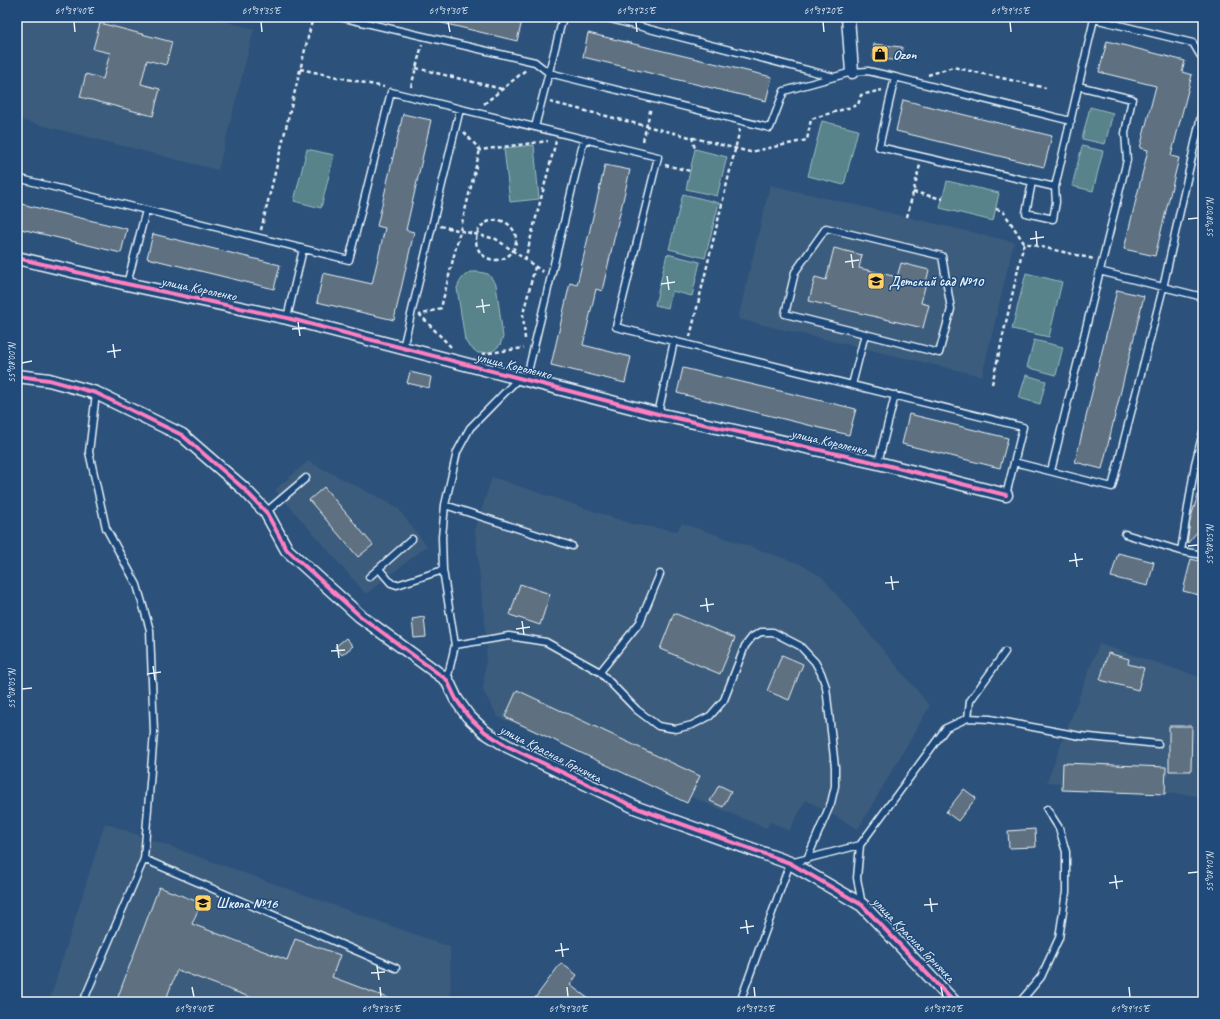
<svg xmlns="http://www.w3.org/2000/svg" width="1220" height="1019" font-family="Caveat,sans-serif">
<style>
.built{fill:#3b5b7c}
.green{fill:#58838a;stroke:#a0bac1}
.building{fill:#5f7180;stroke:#e8f1f8}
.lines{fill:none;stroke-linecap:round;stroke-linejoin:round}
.lane-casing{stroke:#e8f1f8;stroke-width:9}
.street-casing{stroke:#e8f1f8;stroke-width:15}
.path{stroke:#e8f1f8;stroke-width:2.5;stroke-dasharray:4 3;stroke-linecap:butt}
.lane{stroke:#1f4a7a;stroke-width:6}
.street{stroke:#1f4a7a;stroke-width:12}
.cycleway-casing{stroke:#1f4a7a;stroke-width:6}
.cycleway{stroke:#ff80c0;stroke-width:4}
.ticks{fill:none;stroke:#e8f1f8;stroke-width:1.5}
.labels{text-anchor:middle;stroke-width:3;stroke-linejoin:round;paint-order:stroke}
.poi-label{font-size:14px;font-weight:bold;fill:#e8f1f8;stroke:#1f4a7a;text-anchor:start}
.street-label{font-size:14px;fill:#e8f1f8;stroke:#1f4a7a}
.neatline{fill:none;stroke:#e8f1f8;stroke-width:1.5}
.ticks-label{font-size:10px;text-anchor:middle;fill:#e8f1f8}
</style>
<rect width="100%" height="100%" fill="#2c527b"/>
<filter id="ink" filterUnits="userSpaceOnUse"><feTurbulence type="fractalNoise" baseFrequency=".025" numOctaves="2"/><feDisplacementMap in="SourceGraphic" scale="8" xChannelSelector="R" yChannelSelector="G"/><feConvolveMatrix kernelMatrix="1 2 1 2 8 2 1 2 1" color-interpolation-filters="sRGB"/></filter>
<g filter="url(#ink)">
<!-- built -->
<path class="built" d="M17 17H208L254 29 218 170 17 119Z
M770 185 1014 242 982 376 738 319Z
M308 461 397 507 427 546 366 594 275 490Z
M492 477 632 524 677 531 682 523 800 564 822 577 930 706 858 829 806 800 789 831 771 822 766 828 498 717 483 691 487 647 475 530Z
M1099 644 1203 678V772L1199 796 1047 782Z
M105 823 450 947 451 1002H49Z"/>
<!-- green -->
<path class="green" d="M1090 107 1113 113 1105 144 1082 139Z
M822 121 858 130 844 185 808 176Z
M534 145 539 199 510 202 504 148Z
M1082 146 1103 151 1093 191 1072 186Z
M307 149 334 155 321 208 294 201Z
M695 149 727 157 717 196 686 189Z
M947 181 999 193 993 221 940 208Z
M683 194 719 203 705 258 669 249Z
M667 254 700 262 692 296 672 291 668 308 655 305Z
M470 272H479L488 274 496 284 503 337 500 345 493 351 485 353H478L468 345 465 340 457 288C460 280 463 276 470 272Z
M1026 273 1062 282 1049 337 1012 329Z
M1034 340 1063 347 1056 375 1027 367Z
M1026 375 1046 381 1040 404 1019 398Z"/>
<!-- building -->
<path class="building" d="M434 17H523L517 41 434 21Z
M100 23 172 42 166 65 147 60 141 84 160 89 153 116 80 97 86 74 103 79 110 53 93 49Z
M588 33 772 77 766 101 583 57Z
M1107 41 1185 61 1182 72 1192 75 1171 156 1179 158 1155 256 1124 249 1148 150 1140 148 1156 86 1099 72Z
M874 44 902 47 901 61 873 58Z
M903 100 1052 136 1044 167 896 131Z
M403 114 431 120 406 230 414 232 394 320 317 302 323 273 372 284 385 228 377 226Z
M605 165 630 170 602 291 596 289 583 345 631 357 625 383 551 365 570 283 577 285Z
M17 203 127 229 121 253 17 228Z
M153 234 280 265 274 289 147 258Z
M834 248 862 255 859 268 897 277 901 263 929 270 921 303 929 305 923 328 809 301 815 277 826 280Z
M1117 290 1144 296 1102 469 1075 462Z
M683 368 856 409 849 435 677 393Z
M410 372 431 377 429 388 407 383Z
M909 414 1008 438 1000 468 902 444Z
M324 487 373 545 358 557 309 500Z
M1200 489H1203V525L1187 544 1190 520Z
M1118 553 1154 562 1148 586 1111 577Z
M1191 559 1203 562V596L1183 591Z
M520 584 550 594 540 625 510 615Z
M674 613 735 638 720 674 660 649Z
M424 617 426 637 414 638 412 619Z
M346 638 353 646 342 655 335 647Z
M1108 653 1129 659 1128 664 1144 668 1138 690 1100 680Z
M782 655 803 664 789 700 767 691Z
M517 690 700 776 687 803 505 717Z
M1169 726H1192L1191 771H1169Z
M1063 763 1166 767 1165 794 1062 790Z
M719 785 731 791 723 807 710 801Z
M964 789 976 798 958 821 946 812Z
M1035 829 1036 847 1009 848 1008 831Z
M159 887 201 903 192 924 287 960 295 939 340 955 332 977 396 1001V1002H263L177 970 165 1002H116Z
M561 963 577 975 570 985 593 1002H532Z"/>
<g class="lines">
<defs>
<path id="lane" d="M340 17 535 62 549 73 770 128 784 91 852 72 868 71 895 77 879 147 1055 187 1094 19 1193 43 1203 60
M603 17 834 77
M895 77 1071 121
M535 127 563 17
M17 178 146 210
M1032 182 1026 213 1053 219 1056 202 1055 187
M1099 271 1203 297
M127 284 146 210 349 260 391 92 658 157 616 327 1023 427 1006 495
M287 318 303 249
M403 348 460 109
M526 380 584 139
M852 385 865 334 939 353 951 309 942 256 826 228 795 272 785 314 865 334
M658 414 674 341
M1014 462 1112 487 1163 288 1203 107
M878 463 895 395
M1051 471 1127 160 1125 133 1132 99 1078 86
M445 505 572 546
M266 512 306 478
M1125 534 1181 551 1195 464 1203 432
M1181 551 1203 555
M379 569 391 583 397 585 443 570
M369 577 412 539
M455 645 509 636 546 642 600 672 637 710 658 726 676 729 692 725 710 716 724 700 745 646 752 637 761 632H773L800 646 815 662 821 673 826 687 835 767V786L831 803 807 859
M600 672 640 622 660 574
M447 680 455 645 443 570 442 537 445 505 457 452 470 428 519 378
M968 718 970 701 1005 652
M860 845 857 878 862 905
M144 859 396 968
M83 1002 144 859 154 732 150 630 137 585 106 528 89 452 96 393
M740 1002 790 863 860 845 946 728 968 718 990 719 1080 736 1158 744
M1020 1002 1041 977 1059 938 1066 892V852L1059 828 1047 809"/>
<path id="street" d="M848 17 852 72
M17 258 127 284 287 318 658 414 878 463 1006 495
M17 376 49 380 96 393 182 435 243 488 266 512 287 550 360 616 447 680 456 699 468 716 485 732 507 746 637 808 790 863 862 905 954 1002"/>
</defs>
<!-- lane casing -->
<use href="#lane" class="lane-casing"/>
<!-- street casing -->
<use href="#street" class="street-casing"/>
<!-- path -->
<path class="path" d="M416 68 502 89
M300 69 384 87
M928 75 953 67 1046 88
M411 87 422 45
M550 102 750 152 807 140 811 119 858 105 861 95 882 90
M484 104 527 69
M464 132 480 150 548 141
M692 137 695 149
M643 141 651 107
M665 165 690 171
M913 192 943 199
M996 209 1003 211 1024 243 1094 259
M907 217 920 165
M476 240a20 20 0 1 1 40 0a20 20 0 1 1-40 0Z
M440 226 496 239 543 272
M261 230 313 17
M525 260 556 141
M1200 288 1203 275
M690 337 740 129
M525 339 523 314 535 267
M451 347 420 315 441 308 480 150
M482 354 524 348
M992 384 1024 243"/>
<!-- lane -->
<use href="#lane" class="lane"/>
<!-- street -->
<use href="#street" class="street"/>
<defs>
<path id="cycleway" d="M17 258 127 284 287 318 658 414 878 463 1006 495
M17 376 49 380 96 393 182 435 243 488 266 512 287 550 360 616 447 680 456 699 468 716 485 732 507 746 637 808 790 863 862 905 954 1002"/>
</defs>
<!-- cycleway casing -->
<use href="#cycleway" class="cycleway-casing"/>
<!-- cycleway -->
<use href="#cycleway" class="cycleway"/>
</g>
</g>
<!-- ticks -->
<path class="ticks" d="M74 22 75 32M261 22 262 32M448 22 450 32M636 22 637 32M823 22 824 32M1010 22 1011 32M1188 219 1198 218M1036 231 1037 245M1030 239 1044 237M851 254 853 268M845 262 859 260M667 276 669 290M661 284 675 282M482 299 484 313M476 307 490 305M298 322 300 336M292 329 306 328M113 344 115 358M107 352 121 350M22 363 32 361M1188 546 1198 545M1075 553 1077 567M1069 561 1083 559M891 576 893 590M885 583 899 582M706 598 708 612M700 606 714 604M522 621 524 635M516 629 530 627M337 644 339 658M331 651 345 650M153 666 155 680M147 674 161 672M22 689 32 688M1188 873 1198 872M1115 875 1117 889M1109 883 1123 881M930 898 932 912M924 905 938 904M746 920 748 934M740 928 754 926M561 943 563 957M555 951 569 949M377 966 379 980M371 973 385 972M192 987 194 997M380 987 381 997M567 987 568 997M754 987 755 997M941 987 943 997M1129 987 1130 997"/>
<!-- icons -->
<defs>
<symbol id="shop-square" viewBox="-11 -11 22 22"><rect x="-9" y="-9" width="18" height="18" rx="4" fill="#ffd166" stroke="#1f4a7a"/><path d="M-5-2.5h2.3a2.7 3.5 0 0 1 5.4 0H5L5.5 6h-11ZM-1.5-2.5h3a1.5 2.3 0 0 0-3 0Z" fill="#111"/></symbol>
<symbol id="school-square" viewBox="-11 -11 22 22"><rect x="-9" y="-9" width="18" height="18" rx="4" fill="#ffd166" stroke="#1f4a7a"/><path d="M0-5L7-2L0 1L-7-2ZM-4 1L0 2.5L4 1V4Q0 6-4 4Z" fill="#111"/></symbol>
</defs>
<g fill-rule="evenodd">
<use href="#shop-square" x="870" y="44" width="20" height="20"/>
<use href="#school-square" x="866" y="271" width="20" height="20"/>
<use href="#school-square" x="193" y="893" width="20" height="20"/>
</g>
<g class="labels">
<!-- poi labels -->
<g class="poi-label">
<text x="893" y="59">Ozon</text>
<text x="889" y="286">Детский сад №10</text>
<text x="216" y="908">Школа №16</text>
</g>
<!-- street labels -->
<g class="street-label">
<text transform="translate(199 288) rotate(12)" y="5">улица Короленко</text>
<text transform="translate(514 365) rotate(14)" y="5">улица Короленко</text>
<text transform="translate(829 441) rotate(13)" y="5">улица Короленко</text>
<text transform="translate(551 753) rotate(27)" y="5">улица Красная Горнячка</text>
<text transform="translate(914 939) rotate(46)" y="5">улица Красная Горнячка</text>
</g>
</g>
<!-- margin -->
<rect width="1220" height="1019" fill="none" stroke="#1f4a7a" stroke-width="44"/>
<rect x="22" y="22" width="1176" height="975" class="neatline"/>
<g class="ticks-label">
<text x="74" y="14">61°39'40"E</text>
<text x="261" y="14">61°39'35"E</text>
<text x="448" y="14">61°39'30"E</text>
<text x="636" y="14">61°39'25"E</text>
<text x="823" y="14">61°39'20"E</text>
<text x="1010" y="14">61°39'15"E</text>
<text transform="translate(1209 218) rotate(-90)" y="4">55°08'00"N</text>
<text transform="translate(11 363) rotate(-90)" y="4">55°08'00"N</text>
<text transform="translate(1209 545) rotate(-90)" y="4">55°08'05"N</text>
<text transform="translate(11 689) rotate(-90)" y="4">55°08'05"N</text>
<text transform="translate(1209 872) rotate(-90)" y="4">55°08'10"N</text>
<text x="194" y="1012">61°39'40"E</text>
<text x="381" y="1012">61°39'35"E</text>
<text x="568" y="1012">61°39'30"E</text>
<text x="755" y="1012">61°39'25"E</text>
<text x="943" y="1012">61°39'20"E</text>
<text x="1130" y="1012">61°39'15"E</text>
</g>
</svg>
